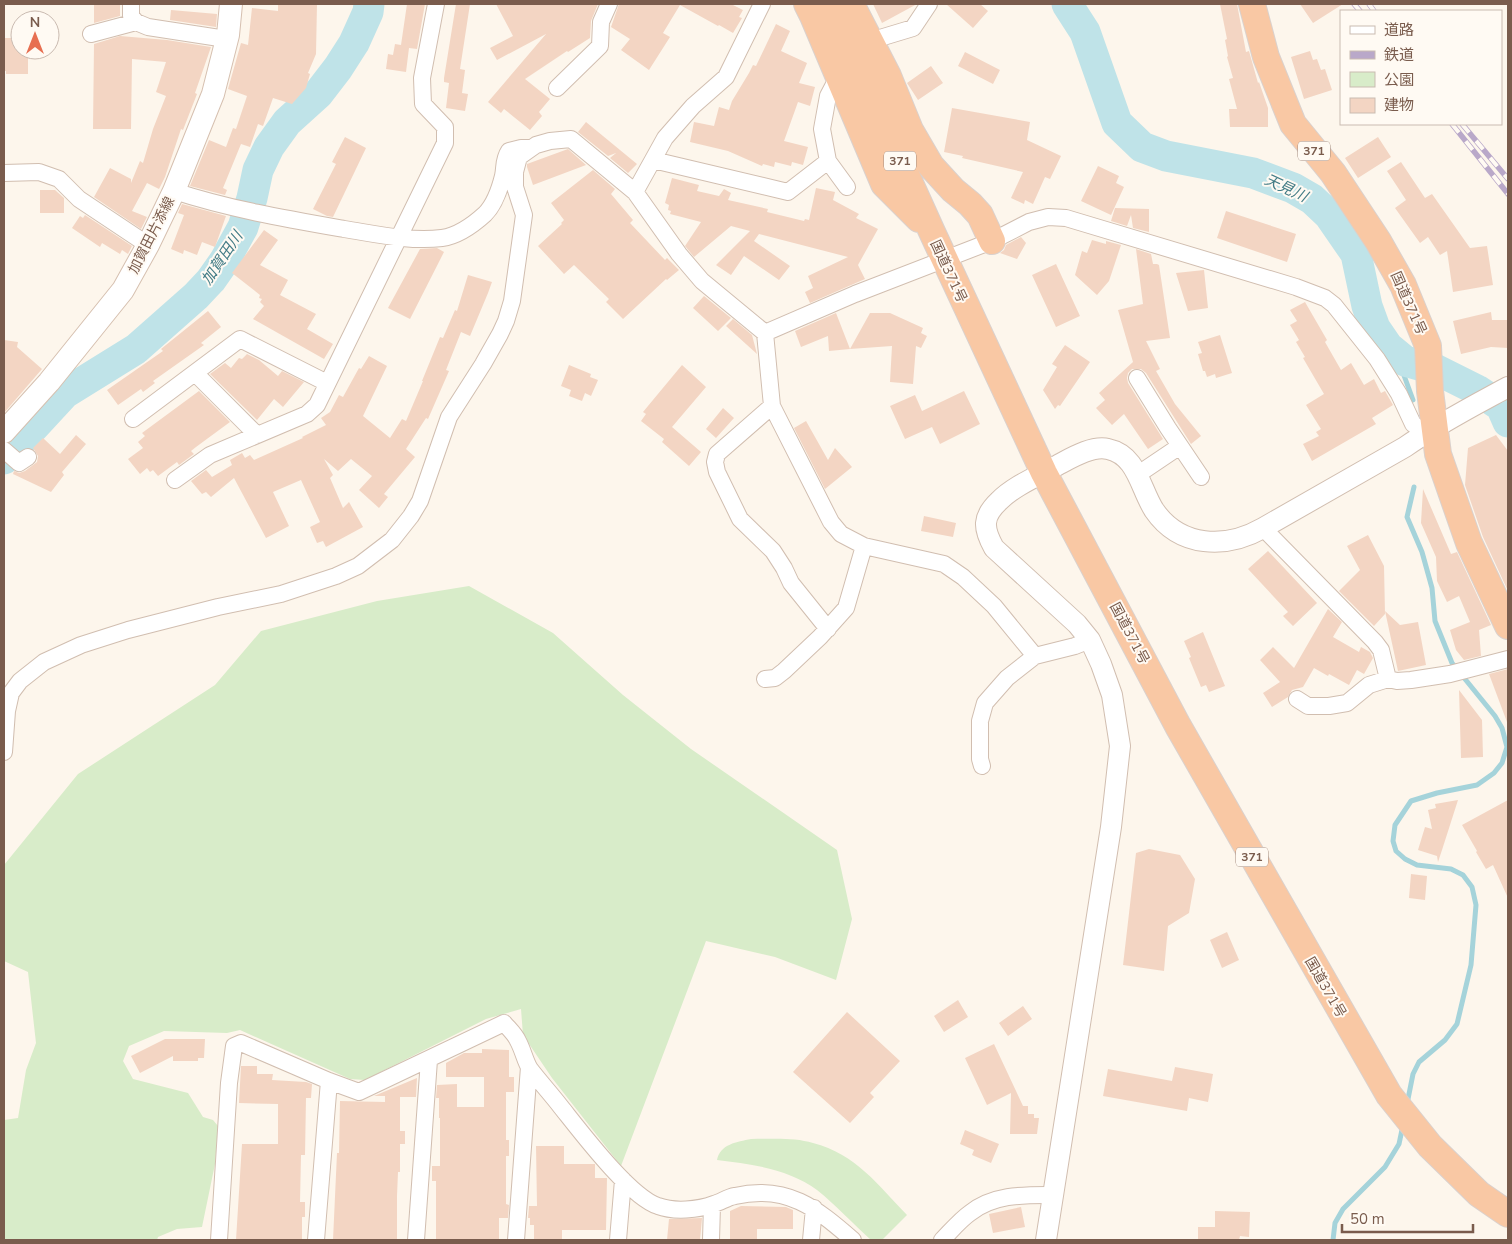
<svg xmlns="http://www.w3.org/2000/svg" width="1512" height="1244" font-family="'Nunito Sans','Noto Sans JP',sans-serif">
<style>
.green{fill:#d8ecc9}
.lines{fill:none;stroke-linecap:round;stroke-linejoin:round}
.stream{stroke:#a5d3da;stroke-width:5}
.river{stroke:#bfe3e8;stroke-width:31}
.building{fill:#f3d5c3}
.minor-casing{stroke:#d1beb0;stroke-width:18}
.tertiary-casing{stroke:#d1beb0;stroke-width:22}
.secondary-casing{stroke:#d6c0b0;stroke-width:24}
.trunk-casing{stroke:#dad1cd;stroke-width:28}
.minor{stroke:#fff;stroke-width:16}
.tertiary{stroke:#fff;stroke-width:20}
.secondary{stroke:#fff;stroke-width:22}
.trunk{stroke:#f9c8a4;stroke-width:26}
.rail-casing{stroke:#b9a8c9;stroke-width:5.5}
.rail{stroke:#fffaf3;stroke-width:4;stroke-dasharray:11;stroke-linecap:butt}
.labels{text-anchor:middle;stroke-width:4;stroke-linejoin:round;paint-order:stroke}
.shield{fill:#fffaf3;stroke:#a28b7f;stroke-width:1}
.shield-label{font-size:12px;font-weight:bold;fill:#7a5c4d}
.street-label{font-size:14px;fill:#7a5c4d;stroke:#fffaf3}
.water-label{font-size:15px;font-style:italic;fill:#437c86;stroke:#fffaf3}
</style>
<rect width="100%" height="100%" fill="#fdf6ec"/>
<!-- green -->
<path class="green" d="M469 586 553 633 623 695 691 749 837 850 852 919 836 980 775 957 706 941 621 1166 552 1078 523 1035 521 1009 486 1019 365 1080 350 1079 240 1030 227 1033 164 1031 129 1046 123 1061 133 1079 188 1093 203 1117 213 1120 218 1126 215 1164 202 1227 177 1229 158 1237 157 1240H4V1120L18 1118 26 1070 36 1043 28 972 4 961V865L78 774 215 685 261 631 377 601Z
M751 1139C771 1139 794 1137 813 1143 856 1154 878 1185 907 1215L882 1240H871C853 1224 836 1205 817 1190 789 1169 751 1164 717 1160 720 1144 737 1142 751 1139Z"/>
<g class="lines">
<!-- stream -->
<path class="stream" d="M1388 347 1392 357 1402 370 1413 400
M1407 1104 1413 1074 1419 1062 1445 1040 1457 1024 1471 965 1476 905 1472 887 1463 875 1451 869 1417 865 1405 859 1396 851 1393 841 1395 825 1411 801 1437 793 1477 785 1494 773 1502 763 1507 747 1502 728 1495 716 1452 663 1435 621 1432 588 1422 552 1407 517 1414 487
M1333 1240 1335 1223 1343 1209 1385 1167 1399 1144 1403 1125"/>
<!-- river -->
<path class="river" d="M1067 4 1085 32 1117 123 1142 147 1166 156 1253 173 1293 188 1312 199 1329 215 1356 254 1367 306 1375 328 1388 347 1405 361 1437 370 1477 390 1501 406 1508 422
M4 459 65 393 136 349 196 296 211 280 225 260 243 227 252 198 258 170 269 147 287 122 318 94 338 68 354 43 368 12 369 4"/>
</g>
<!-- building -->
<path class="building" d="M94 4H120V16L94 23Z
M278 4H317L316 54 308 73 310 74 306 88 292 104 273 98 263 126 258 124 250 147 241 144 223 188 227 190 225 195 190 186 209 140 226 147 233 128 236 129 247 96 228 89 241 43 248 45 252 8 278 11Z
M407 4H425L417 49 409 48 406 72 386 69 388 54 393 55 395 44 401 45Z
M456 4H470L460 69 465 70 462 93 468 94 465 111 446 108 449 83 444 82V78Z
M496 4H598L591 21 590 38 568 52 567 51 525 79 550 99 539 112 542 116 530 130 504 109 501 113 488 102 546 34 497 60 490 48 513 36Z
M619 4H731L743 10 739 17 742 18 733 33 719 25 718 26 680 5 663 33 670 37 649 70 621 50 630 39 611 27Z
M873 4H917L882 23Z
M946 4H980L988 11 973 28Z
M1220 4H1237L1246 52 1249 51 1258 83 1259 82 1268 108V127H1230L1229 109H1237L1229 79 1233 78 1227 57 1228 56 1225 40 1227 39Z
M1300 4H1343L1313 23Z
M171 10 217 14 216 27 170 20Z
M776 24 790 31 781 51 807 63 799 83 815 87 810 106 798 102 784 141 808 147 803 165 792 162 791 166 775 162 774 167 763 164 762 166 728 151 690 142 694 122 714 126 719 107 729 110 732 101 749 73 753 65 756 66Z
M120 36 167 40 211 47 195 93 197 94 183 130 181 129 165 177 159 189 147 183 132 211 147 217 141 229 94 197 110 168 131 179V183L140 161 143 163 153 129 166 96 156 92 166 62 132 59 131 129H93L94 44Z
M4 38H20V50H28V74H6V71H4Z
M1310 51 1313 60 1317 59 1321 70 1325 69 1332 90 1304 99 1291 57Z
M965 52 1000 70 993 84 958 66Z
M931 66 943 83 918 100 907 83Z
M952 108 1030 122 1027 140 1061 156 1050 179 1045 177 1033 204 1025 200 1024 204 1011 198 1023 172 962 158 963 156 944 152Z
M586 122 637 164 628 173 610 158 616 153 608 156 578 132Z
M345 137 366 148 333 217 327 216 313 209 336 164 332 162Z
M1378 137 1391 157 1358 178 1345 158Z
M568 149 586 165 533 185 527 167V164Z
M1401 162 1425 198 1432 194 1470 248 1487 246 1493 285 1453 292 1447 251 1440 255 1428 237 1420 243 1395 208 1406 200 1387 171Z
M1098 166 1119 176 1116 183 1124 187 1111 215 1081 201Z
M593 170 615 189 611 194 633 220 630 223 665 260 667 258 679 270 667 280 666 279 623 319 606 302 609 299 574 265 564 274 538 246 562 224 561 223 564 220 551 203Z
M672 178 699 185 697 191 719 196 724 189 731 193 728 200 768 209 767 212 804 221 805 219 809 220 816 188 835 192 833 200 859 214 856 218 878 229 858 265 865 279 810 303 805 292 813 288 808 276 848 257 759 234 754 241 790 266 779 280 744 256 731 275 716 265 750 231 731 226 694 257 685 246 701 222 670 214 671 211 668 210 669 205 665 203Z
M40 190H55L64 198V213H40Z
M182 204 226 216 215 247 202 242 197 255 184 250 183 254 171 249 184 215 178 213Z
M1115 208 1149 209V232L1133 228 1131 215 1127 226 1111 221Z
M1226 211 1296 234 1287 262 1217 238Z
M85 215 132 246 128 254 122 250 120 254 102 243 100 247 72 228 80 216 83 218Z
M264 230 278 240 260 265 288 280 280 295 316 314 307 329 333 344 324 359 253 319 264 306 260 302 262 299 259 298 260 295 232 273Z
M1021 237 1026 243 1017 259 1000 253 1004 250 1006 245Z
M1092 240 1106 244V241L1121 245 1109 281 1097 295 1075 275 1082 251 1087 253Z
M437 248 444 252 410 319 388 308 420 249Z
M1136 249 1151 254 1153 264H1157L1159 265 1170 338 1146 341 1160 369 1156 371 1175 404 1201 436 1191 444 1146 373 1141 369H1132L1128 373 1127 378 1128 383 1163 439 1148 449 1124 414 1112 425 1096 408 1105 400 1099 393 1133 362 1118 310 1143 304Z
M1056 264 1080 316 1056 327 1032 275Z
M1204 270 1208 308 1188 311 1176 273Z
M468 275 492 282 488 293 470 336 461 332 446 370 449 371 428 419 426 418 406 449 415 457 384 494 388 497 379 508 359 490 372 476 351 459 338 471 324 459 333 475 330 478 343 508 349 502 363 527 326 547 323 541 317 543 310 527 320 522 301 480 273 492 289 526 266 538 234 478 211 497 206 492 202 494 191 481 206 470 212 477 232 465 230 460 242 453 245 458 250 455 254 460 303 438 302 437 326 425 321 418 330 412 339 395 343 397 359 368 361 369 369 356 387 366 363 416 390 438 402 419 406 421 423 381H422L440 337 443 338 455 310 457 311Z
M704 296 731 318 718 331 693 308Z
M1305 302 1327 340 1325 342 1341 370 1351 363 1364 385 1374 379 1381 393 1385 391 1393 405 1372 418 1376 424 1312 461 1303 444 1319 436 1316 432 1321 429 1306 405 1324 394 1303 358 1305 357 1296 342 1299 340 1290 325 1297 321 1290 310Z
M208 311 221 327 201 343 204 345 153 381 155 383 143 392 141 389 118 405 107 390 163 351 161 349Z
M1491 312 1492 320H1508V348L1491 347 1461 354 1453 321Z
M836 313 850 349 829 351 828 336 801 347 795 331Z
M870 313H890L923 328 921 333 927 336 921 348 916 346 913 384 890 382 892 346 850 349Z
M733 319 752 335 757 354 726 326Z
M1220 335 1232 373 1216 378 1215 374 1207 377 1205 371H1203L1198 354 1202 353 1198 342Z
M4 340 18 342 17 347 42 369 4 413Z
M1065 345 1090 362 1060 406 1058 405 1055 409 1043 390 1057 367 1052 364Z
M247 354 259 360 278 376 282 371 304 382 283 407 274 399 257 420 210 374 225 363 231 368 239 358 242 359Z
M569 365 591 374 590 377 598 380 591 396 585 393 582 401 569 396 571 390 561 386Z
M682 365 706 387 672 427 701 452 689 466 662 442 664 439 641 421 646 414 643 412Z
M199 391 230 422 196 447 191 451 194 454 179 465 177 462 158 476 153 470 150 472 147 468 140 474 128 459 143 448 138 442 145 436 142 433Z
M964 391 980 424 940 444 932 427 905 439 890 406 915 395 922 411Z
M723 408 734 418 716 438 706 429Z
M806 421 828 460 835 448 852 467 825 489 794 428Z
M76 435 86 444 62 472 64 475 51 492 13 474 14 471 19 473 25 471 37 462 38 456 33 448 43 438 60 454Z
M1496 435 1508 451V591L1483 537 1465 485 1468 448Z
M1423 489 1451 554 1457 552 1491 625 1479 630 1481 656 1464 660 1456 650 1450 630 1470 622 1459 596 1447 602 1437 581 1436 557 1421 523Z
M924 516 956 523 953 537 921 531Z
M1368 535 1384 566 1385 614 1374 626 1339 591 1360 570 1347 546Z
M1268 551 1317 603 1293 626 1283 616 1288 612 1248 569Z
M1328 609 1342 622 1333 637 1359 652 1361 647 1370 652 1373 658 1364 674 1357 670 1349 685 1329 674 1328 676 1314 668 1303 687 1292 690 1288 697 1272 707 1263 693 1280 682 1260 660 1273 647 1294 668Z
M1385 611 1400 625 1418 622 1426 665 1398 671Z
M1203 632 1225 686 1209 692 1206 685 1201 687 1189 658 1191 657 1184 641Z
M1508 669V722H1507L1489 674Z
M1459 690 1482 720 1483 757 1461 758Z
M1458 800 1442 850 1438 862 1437 856 1418 850 1425 827 1432 829 1428 810 1436 808 1435 804Z
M1508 800V898L1493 865 1486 869 1476 852 1477 851 1462 825Z
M1149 849 1180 855 1195 879 1189 913 1168 926 1164 971 1123 965 1136 853Z
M1411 874 1427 876 1425 900 1409 898Z
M1227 932 1239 960 1222 968 1210 940Z
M958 1000 968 1017 944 1032 934 1016Z
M1023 1006 1032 1019 1008 1036 999 1023Z
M847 1012 900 1061 870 1093 874 1097 850 1123 793 1072Z
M165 1039H205L204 1058H198V1061H173V1056L140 1073 131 1056Z
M994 1044 1023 1106H1028V1114H1034V1118H1039L1037 1134H1010L1011 1093 987 1105 965 1058Z
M482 1049 509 1050V1077H514V1092H506V1140H509V1156H506V1204L509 1205 508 1218H499V1240H436V1181H432V1166H440V1118H439V1098H436L437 1085 457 1084V1107H484V1077H446V1063L464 1053H482Z
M241 1066H257V1074H273L272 1080 306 1082 312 1084 311 1098H306L305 1155H301L300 1202H305V1217H302V1240H236L242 1144H278V1104L239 1103Z
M1175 1067 1213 1074 1208 1102 1189 1098 1187 1111 1103 1096 1108 1069 1172 1081Z
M417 1078 416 1097H400V1131H405V1144H400V1172H398L397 1196V1240H333L337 1153H339L340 1101 385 1102V1096H374Z
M965 1130 999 1144 991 1163 972 1155 974 1150 960 1144Z
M536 1146H564V1164H595V1178H607L606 1230H562V1240H534V1225H530V1218H528L529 1206H537Z
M741 1206 786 1207 793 1210V1229H757V1240H730V1211Z
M1021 1207 1025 1227 993 1233 989 1214Z
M1215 1211 1250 1212 1249 1237 1240 1236 1239 1240H1198V1227H1215Z
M702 1218 700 1240H667L669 1219Z"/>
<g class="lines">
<defs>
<path id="minor" d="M131 4V16L136 22
M91 34 136 22 148 27 226 39
M870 41 913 28 929 4
M838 77 828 96 822 129 828 161 847 187
M557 88 600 46 601 22 609 4
M653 160 788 192 828 161
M4 173 39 172 59 179 79 199 148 245
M174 191C229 209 287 219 344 229 376 234 410 242 442 238 457 236 474 224 485 214 494 205 500 188 503 176 505 167 503 160 509 151L521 148H529
M635 192 665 138 693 106 726 77 762 4
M765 333 772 406 831 522 841 534 864 546
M195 373 257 435
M1137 378 1168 428 1201 477
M772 406 717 454 715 462 717 472 740 519 773 551 784 568 791 583 828 629
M133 419 240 339 327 383
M4 450 19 463 28 457
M1137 475 1180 446
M175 480 210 455 307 414 317 405 445 143V127L423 104 422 78 436 4
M1263 528 1375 642 1381 650 1388 679
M765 679 775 678 784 671 820 637 846 608 864 546 944 564 963 577 994 606 1035 656 1075 646 1090 640
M1297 699 1308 706H1329L1347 703 1369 685 1388 679 1397 681 1411 680 1450 674 1508 659
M4 752 7 711 11 693 20 681 44 662 81 645 128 630 218 607 281 594 336 576 358 566 392 540 411 516 420 501 449 417 483 364 500 334 506 321 512 301 524 215 515 187V172L519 157 536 145 550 141 571 139 635 192 679 254 702 281 765 333 855 294 992 241 1029 222 1048 217 1066 218 1296 287 1325 298 1334 305 1377 359 1399 394 1413 424 1425 433
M982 766 980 759V721L985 703 1007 678 1035 656
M219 1240 229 1083 234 1046 241 1043 329 1081 359 1092 504 1023C509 1029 515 1034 518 1041 523 1050 525 1061 530 1069 540 1082 551 1094 561 1107 581 1132 630 1197 658 1206 674 1212 698 1210 714 1204 721 1202 728 1197 735 1196 787 1184 816 1208 853 1240
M316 1240 329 1081
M416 1240 429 1060
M516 1240 529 1067
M618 1240 623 1180
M711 1240 712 1205
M811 1240 814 1208
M942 1240C951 1231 960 1220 970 1213 994 1194 1024 1195 1053 1195"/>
<path id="tertiary" d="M1046 1240 1111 827 1120 746 1112 695 1101 664 1090 640 1077 624 994 548C983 528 982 517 999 501 1014 486 1036 477 1054 467 1068 460 1091 445 1108 449 1137 455 1140 488 1154 510 1180 548 1226 549 1263 528L1405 447C1438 424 1473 406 1508 387"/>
<path id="secondary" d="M4 432 49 382 123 290 148 245 174 191 213 94 228 35 231 4"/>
<path id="trunk" d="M807 4 813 16 884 184 919 219
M826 4 849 48 932 232 1044 473 1178 726 1389 1095 1430 1146 1479 1194 1508 1214
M851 4 888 76 910 130 931 166 953 190 970 204 980 215 992 241
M1252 4 1266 57 1293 124 1333 173 1378 241 1403 285 1428 346 1430 391 1438 454 1469 543 1508 626"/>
</defs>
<!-- minor casing -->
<use href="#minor" class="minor-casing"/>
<!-- tertiary casing -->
<use href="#tertiary" class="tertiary-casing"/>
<!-- secondary casing -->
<use href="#secondary" class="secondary-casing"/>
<!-- trunk casing -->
<use href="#trunk" class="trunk-casing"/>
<!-- minor -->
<use href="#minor" class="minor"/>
<!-- tertiary -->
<use href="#tertiary" class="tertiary"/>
<!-- secondary -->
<use href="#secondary" class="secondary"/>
<!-- trunk -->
<use href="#trunk" class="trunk"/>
<defs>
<path id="rail" d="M1354 4 1360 11
M1369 4 1374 11
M1452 124 1508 194
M1462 124 1508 179"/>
</defs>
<!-- rail casing -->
<use href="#rail" class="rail-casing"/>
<!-- rail -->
<use href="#rail" class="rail"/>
</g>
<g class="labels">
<!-- shield labels -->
<g class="shield">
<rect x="1298" y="141.5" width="32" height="19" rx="4"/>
<rect x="884" y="151.5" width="32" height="19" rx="4"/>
<rect x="1236" y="847.5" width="32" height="19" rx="4"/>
</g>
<g class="shield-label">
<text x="1314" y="155">371</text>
<text x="900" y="165">371</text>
<text x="1252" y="861">371</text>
</g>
<!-- street labels -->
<g class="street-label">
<text transform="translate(151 235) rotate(-63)" y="5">加賀田片添線</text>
<text transform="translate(949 271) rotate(65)" y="5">国道371号</text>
<text transform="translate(1409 303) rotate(66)" y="5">国道371号</text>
<text transform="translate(1130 633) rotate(62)" y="5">国道371号</text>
<text transform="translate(1326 987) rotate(60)" y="5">国道371号</text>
</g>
<!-- water labels -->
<g class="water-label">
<text transform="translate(1286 188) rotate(25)" y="5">天見川</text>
<text transform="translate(222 258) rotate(-56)" y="5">加賀田川</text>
</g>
</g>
<!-- border -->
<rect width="1512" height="1244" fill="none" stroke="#7a5c4d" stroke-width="10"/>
<!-- legend -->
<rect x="1340" y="10" width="162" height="115" fill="#fffaf3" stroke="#cabbb1"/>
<rect x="1350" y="26" width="25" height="8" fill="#ffffff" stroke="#cabbb1"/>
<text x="1384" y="35" font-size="15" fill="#7a5c4d">道路</text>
<rect x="1350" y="51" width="25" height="8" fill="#b9a8c9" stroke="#cabbb1"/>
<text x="1384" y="60" font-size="15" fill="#7a5c4d">鉄道</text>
<rect x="1350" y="72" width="25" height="15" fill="#d8ecc9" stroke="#cabbb1"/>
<text x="1384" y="85" font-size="15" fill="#7a5c4d">公園</text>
<rect x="1350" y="98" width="25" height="15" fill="#f3d5c3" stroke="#cabbb1"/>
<text x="1384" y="110" font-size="15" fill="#7a5c4d">建物</text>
<!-- north arrow -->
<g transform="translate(35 35)"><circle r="24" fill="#fffaf3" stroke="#cabbb1"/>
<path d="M0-4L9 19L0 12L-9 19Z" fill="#e76f51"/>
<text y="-8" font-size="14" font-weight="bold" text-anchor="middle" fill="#7a5c4d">N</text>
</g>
<!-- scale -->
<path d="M1342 1224v8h131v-8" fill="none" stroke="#7a5c4d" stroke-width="2.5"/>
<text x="1350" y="1224" font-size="15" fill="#7a5c4d" stroke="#fffaf3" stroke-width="4" paint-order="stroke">50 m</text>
</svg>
